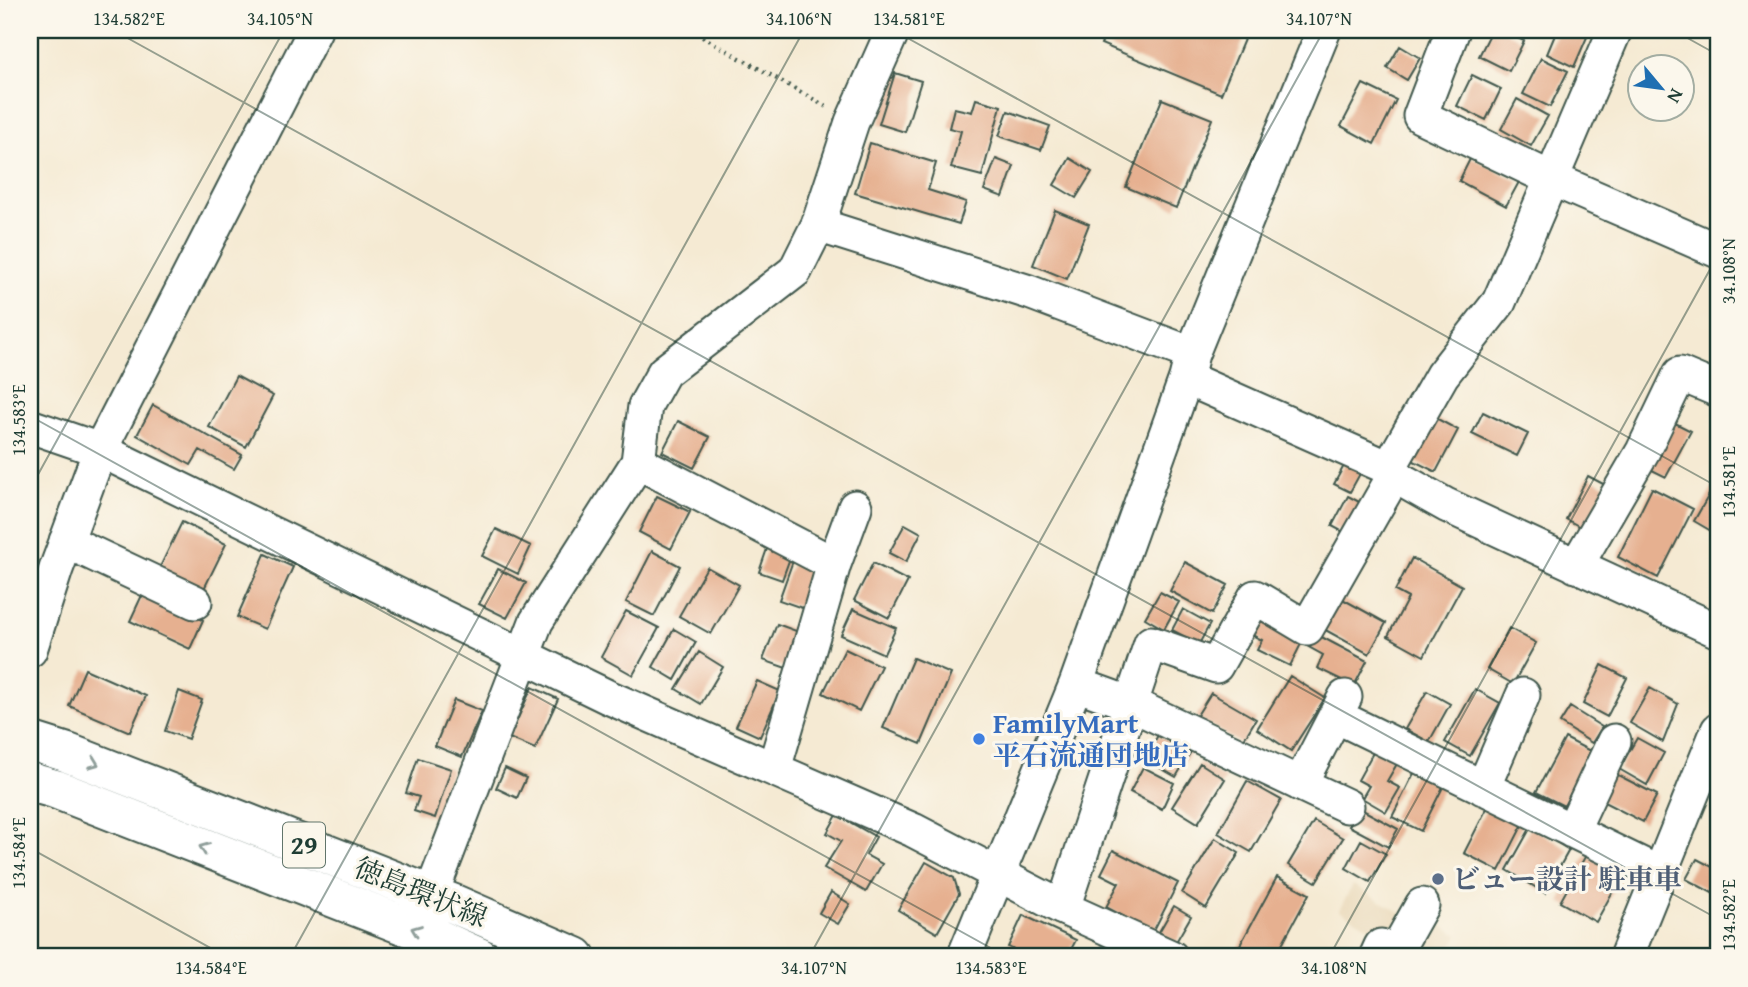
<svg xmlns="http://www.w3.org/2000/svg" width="1748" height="987" font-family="'Gentium Book Plus','Noto Serif JP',serif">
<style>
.built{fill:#ead9ba}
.building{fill:#e6b090}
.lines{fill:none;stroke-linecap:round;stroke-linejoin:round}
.minor-casing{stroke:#3f574c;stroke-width:37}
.major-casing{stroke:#3f574c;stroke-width:42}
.path{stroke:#3f574c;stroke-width:4.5;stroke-dasharray:2 5;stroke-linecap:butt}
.minor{stroke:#fff;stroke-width:33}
.major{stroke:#fff;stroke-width:38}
.oneway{stroke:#8f9e9a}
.ticks{fill:none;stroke:#1f3d34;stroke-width:2;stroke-opacity:0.45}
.shop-dot{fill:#3f7fe0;stroke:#fbf7ec;stroke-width:2.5}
.service-dot{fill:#5c6f8a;stroke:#fbf7ec;stroke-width:2.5}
.labels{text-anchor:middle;stroke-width:6;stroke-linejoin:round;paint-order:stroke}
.shield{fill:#fbf7ec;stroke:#61756b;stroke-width:2}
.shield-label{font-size:26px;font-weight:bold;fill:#1f3d34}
.shop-label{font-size:28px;font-weight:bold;fill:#366cbe;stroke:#fbf7ec;text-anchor:start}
.service-label{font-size:28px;font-weight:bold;fill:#4e5e75;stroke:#fbf7ec;text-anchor:start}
.street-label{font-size:28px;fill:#1f3d34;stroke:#fbf7ec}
.neatline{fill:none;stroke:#1f3d34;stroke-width:2.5}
.ticks-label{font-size:18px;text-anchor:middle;fill:#1f3d34}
</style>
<rect width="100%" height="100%" fill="#fbf7ec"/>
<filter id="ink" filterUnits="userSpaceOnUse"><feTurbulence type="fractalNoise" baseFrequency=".0143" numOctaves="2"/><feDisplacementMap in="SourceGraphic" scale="14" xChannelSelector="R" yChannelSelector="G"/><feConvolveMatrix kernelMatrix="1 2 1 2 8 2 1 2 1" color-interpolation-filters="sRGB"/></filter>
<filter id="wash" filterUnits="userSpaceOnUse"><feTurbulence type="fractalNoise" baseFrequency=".00686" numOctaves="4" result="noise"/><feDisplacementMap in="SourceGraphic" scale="28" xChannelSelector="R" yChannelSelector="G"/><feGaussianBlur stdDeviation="1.57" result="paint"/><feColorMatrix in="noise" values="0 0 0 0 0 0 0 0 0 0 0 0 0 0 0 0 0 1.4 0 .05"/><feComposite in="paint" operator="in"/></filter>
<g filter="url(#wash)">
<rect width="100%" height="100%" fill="#f5ead3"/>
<!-- built -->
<path class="built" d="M1353 885 1405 915 1390 939 1339 910Z
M1422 914 1458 935 1444 957H1396Z"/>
<g id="blocks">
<!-- building -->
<path class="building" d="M1107 30H1248L1221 94 1101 44Z
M1492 30H1501L1524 41 1509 71 1479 56Z
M1557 30H1570L1587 37 1574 67 1547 54Z
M1400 46 1420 58 1407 80 1387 68Z
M1541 58 1568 71 1550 107 1523 94Z
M895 73 921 81 905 132 879 124Z
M1472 75 1501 89 1486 120 1457 106Z
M1363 84 1396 100 1374 144 1341 126Z
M976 99 1001 106 982 176 951 168 961 131 949 128 954 108 972 112Z
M1162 99 1212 119 1176 208 1126 187Z
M1517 99 1548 116 1531 146 1501 129Z
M1008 111 1050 126 1041 150 999 136Z
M870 143 936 163 928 190 966 202 959 224 855 193Z
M1471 157 1519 182 1506 206 1459 181Z
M1070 158 1092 172 1076 198 1054 185Z
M996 159 1014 166 1003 197 984 190Z
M1055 210 1089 224 1067 279 1033 265Z
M236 376 273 396 246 447 209 427Z
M153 405 242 455 234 469 200 450 191 465 137 435Z
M1483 412 1528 434 1517 456 1472 434Z
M1432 416 1458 430 1436 472 1410 459Z
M678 421 710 437 694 468 662 452Z
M1675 423 1691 431 1666 477 1650 469Z
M1346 462 1362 470 1350 492 1334 484Z
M1588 476 1607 486 1584 529 1566 519Z
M1718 479V535L1694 521Z
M1652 488 1693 509 1658 578 1618 557Z
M657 496 690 512 671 549 639 532Z
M1348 496 1363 504 1347 534 1332 526Z
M182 522 226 544 202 593 158 571Z
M905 524 921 533 906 562 889 553Z
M496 529 531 546 518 574 482 556Z
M768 546 791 555 782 580 759 572Z
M652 551 680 566 654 616 626 602Z
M265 554 293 567 265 629 237 617Z
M795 555 821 565 805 609 779 600Z
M1412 558 1462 586 1424 656 1388 636 1408 598 1395 591Z
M1185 562 1228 585 1212 614 1170 591Z
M873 563 908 581 889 618 854 600Z
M707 567 739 585 711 634 679 616Z
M498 569 526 583 507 618 479 604Z
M1160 592 1179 602 1164 629 1145 618Z
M143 593 203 620 190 649 130 621Z
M1337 596 1386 623 1369 654 1320 627Z
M853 609 896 628 884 654 841 635Z
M1183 609 1210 624 1199 644 1172 630Z
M626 611 659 628 633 675 601 657Z
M1261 613 1305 636 1290 666 1257 650 1262 640 1250 634Z
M777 624 799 632 786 668 763 660Z
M1509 628 1536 643 1513 684 1487 669Z
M674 629 696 642 675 680 653 667Z
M1314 633 1367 661 1354 686 1317 668 1323 655 1307 646Z
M845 649 881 666 859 711 823 693Z
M699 652 723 667 701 704 676 689Z
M913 658 951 674 921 744 883 728Z
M1602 665 1627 678 1607 717 1583 704Z
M85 669 146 696 130 732 69 706Z
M1290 676 1325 698 1291 751 1257 729Z
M757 681 780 691 760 737 736 726Z
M532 687 558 699 535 749 509 738Z
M1650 688 1678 704 1663 742 1630 723Z
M1475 689 1500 703 1470 756 1445 742Z
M179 691 202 700 188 739 165 731Z
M1427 691 1450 704 1429 742 1405 729Z
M1211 693 1256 719 1241 744 1196 717Z
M454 700 482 711 462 757 435 746Z
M1570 707 1602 727 1592 743 1560 723Z
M1158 735 1190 753 1176 777 1145 759Z
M1565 738 1592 752 1564 806 1536 792Z
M1637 738 1664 753 1647 785 1619 769Z
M1375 749 1398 762 1387 781 1400 788 1386 812 1362 798 1369 786 1358 780Z
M418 758 451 769 435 818 414 811 419 797 406 793Z
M1200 763 1225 779 1198 823 1172 807Z
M1143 767 1174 783 1162 809 1130 792Z
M505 768 526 778 517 798 496 788Z
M1612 772 1657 795 1643 822 1598 799Z
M1414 773 1443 787 1421 831 1392 817Z
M1247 781 1281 800 1251 852 1218 833Z
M1488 806 1523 824 1499 871 1464 853Z
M1359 808 1398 829 1388 847 1349 826Z
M837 815 876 837 866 855 882 864 866 892 824 868 841 841 827 833Z
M1314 821 1343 838 1316 882 1288 865Z
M1531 827 1569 850 1545 893 1507 870Z
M1215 838 1239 853 1206 908 1182 893Z
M1361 840 1386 854 1370 882 1346 868Z
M1113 850 1178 883 1153 932 1106 907 1119 883 1101 874Z
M1586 855 1622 875 1596 922 1560 902Z
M1697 859 1714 868 1718 860V896L1686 879Z
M926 862 954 878 959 894 937 933 898 910Z
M1277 877 1309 894 1275 957H1235L1234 956Z
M831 892 850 904 838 924 819 913Z
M1174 906 1191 916 1176 942 1159 932Z
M1023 915 1076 940 1067 957H1028L1008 947Z"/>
</g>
</g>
<g filter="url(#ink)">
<use href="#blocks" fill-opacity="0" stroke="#3f574c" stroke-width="2"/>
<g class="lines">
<defs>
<path id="minor" d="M1453 30 1420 116 1552 179 1718 251
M1615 30 1499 302 1442 375 1389 468 1400 479 1446 505 1718 631
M818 225 852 122 893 30
M1186 378 1389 468
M30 426 100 450 608 697 913 830 1063 908 1171 957
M638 462 834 564
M66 541 195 602
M1576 566 1643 451 1680 374 1718 390
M30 650 56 569 100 450 315 30
M1076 684 1131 704 1347 806
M1336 716 1661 874
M774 769 834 564 855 507
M1300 784 1345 697
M1483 788 1523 695
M1572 831 1614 741
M431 895 536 622 638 462 645 406 664 372 795 271 818 225 1029 292 1192 354
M1063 908 1151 643 1216 666 1255 597 1307 628 1395 474
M964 957 1076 684 1186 378 1192 354 1324 30
M1376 957 1381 946 1395 953 1422 905
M1626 957 1718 730"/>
<path id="major" d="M30 741 68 753 454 904 576 957
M30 782 55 789 439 939 479 957"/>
</defs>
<!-- minor casing -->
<use href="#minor" class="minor-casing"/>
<!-- major casing -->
<use href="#major" class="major-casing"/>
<!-- path -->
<path class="path" d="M690 30 827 107"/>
<!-- minor -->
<use href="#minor" class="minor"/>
<!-- major -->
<use href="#major" class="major"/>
</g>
<!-- one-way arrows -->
<defs><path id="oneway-chevron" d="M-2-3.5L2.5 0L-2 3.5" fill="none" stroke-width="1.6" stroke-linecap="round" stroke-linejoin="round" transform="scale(1.75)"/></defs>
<g class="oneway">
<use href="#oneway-chevron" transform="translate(94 763) rotate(21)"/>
<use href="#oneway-chevron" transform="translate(204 848) rotate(-159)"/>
<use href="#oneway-chevron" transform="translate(416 930) rotate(-159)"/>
</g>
</g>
<!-- ticks -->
<path class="ticks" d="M113 30 1718 919M893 30 1718 487M1673 30 1718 55M30 416 1007 957M30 489 284 30M30 848 227 957M290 957 804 30M809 957 1324 30M1329 957 1718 255"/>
<!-- markers -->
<circle class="shop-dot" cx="979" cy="739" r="7"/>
<circle class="service-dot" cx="1438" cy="879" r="7"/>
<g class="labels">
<!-- shield labels -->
<rect class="shield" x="283" y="822.5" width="42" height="45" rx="5"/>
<g class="shield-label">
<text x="304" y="854">29</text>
</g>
<!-- shop labels -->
<g class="shop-label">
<text x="993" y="733">FamilyMart<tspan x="993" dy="32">平石流通団地店</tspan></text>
</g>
<!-- service labels -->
<g class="service-label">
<text x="1452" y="889">ビュー設計 駐車車</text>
</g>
<!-- street labels -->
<g class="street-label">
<text transform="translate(421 892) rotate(22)" y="10">徳島環状線</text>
</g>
</g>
<!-- margin -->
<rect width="1748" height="987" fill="none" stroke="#fbf7ec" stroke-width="77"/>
<!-- north arrow -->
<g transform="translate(1661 88) rotate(119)"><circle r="33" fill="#fbf7ec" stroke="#a3ada2" stroke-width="2"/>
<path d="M0-5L12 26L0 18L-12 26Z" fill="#1f6fb2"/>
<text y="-10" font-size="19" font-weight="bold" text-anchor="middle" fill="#1f3d34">N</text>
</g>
<rect x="38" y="38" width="1672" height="910" class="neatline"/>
<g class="ticks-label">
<text x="129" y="25">134.582°E</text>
<text x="280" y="25">34.105°N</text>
<text x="799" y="25">34.106°N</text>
<text x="909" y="25">134.581°E</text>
<text x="1319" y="25">34.107°N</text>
<text transform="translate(1729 271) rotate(-90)" y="6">34.108°N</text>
<text transform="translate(19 420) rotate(-90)" y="6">134.583°E</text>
<text transform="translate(1729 482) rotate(-90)" y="6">134.581°E</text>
<text transform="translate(19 853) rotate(-90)" y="6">134.584°E</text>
<text transform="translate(1729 915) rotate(-90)" y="6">134.582°E</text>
<text x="211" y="974">134.584°E</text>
<text x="814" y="974">34.107°N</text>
<text x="991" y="974">134.583°E</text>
<text x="1334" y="974">34.108°N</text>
</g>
</svg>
